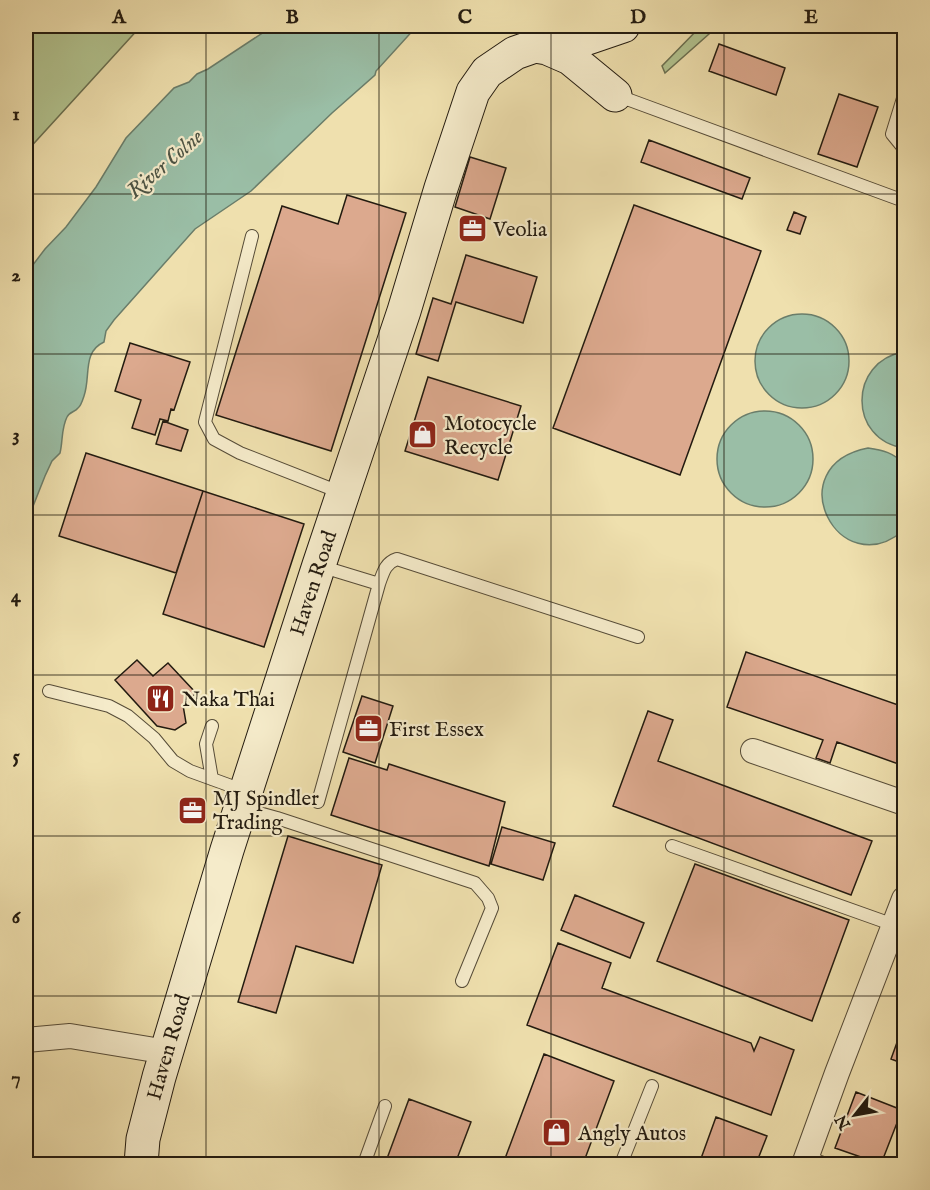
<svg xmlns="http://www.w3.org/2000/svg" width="930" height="1190" font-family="'IM FELL English',serif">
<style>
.green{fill:#b2c38f;stroke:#6a6f50;stroke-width:1.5}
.water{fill:#9abea6;stroke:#6a7d6a;stroke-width:1.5}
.building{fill:#dca98e;stroke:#231b10;stroke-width:1.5}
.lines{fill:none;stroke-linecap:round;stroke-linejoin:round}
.lane-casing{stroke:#564c38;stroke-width:14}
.street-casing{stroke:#564c38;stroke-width:26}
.secondary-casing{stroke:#231b10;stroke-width:35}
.lane{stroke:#f5ebca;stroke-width:12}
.street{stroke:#f5ebca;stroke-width:24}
.secondary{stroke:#f5ebca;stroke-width:33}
.grid{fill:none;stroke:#231b10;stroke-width:1.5;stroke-opacity:0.55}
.labels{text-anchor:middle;stroke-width:4.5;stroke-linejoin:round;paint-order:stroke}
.poi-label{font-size:21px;fill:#231b10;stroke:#f5ebca;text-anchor:start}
.street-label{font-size:21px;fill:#231b10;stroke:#f5ebca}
.water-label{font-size:22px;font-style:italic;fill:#4d5444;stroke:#f5ebca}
.neatline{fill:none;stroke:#231b10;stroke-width:2}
.grid-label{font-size:20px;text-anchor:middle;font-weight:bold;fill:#231b10}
</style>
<rect width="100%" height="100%" fill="#efe0ae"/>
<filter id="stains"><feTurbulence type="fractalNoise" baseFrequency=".00333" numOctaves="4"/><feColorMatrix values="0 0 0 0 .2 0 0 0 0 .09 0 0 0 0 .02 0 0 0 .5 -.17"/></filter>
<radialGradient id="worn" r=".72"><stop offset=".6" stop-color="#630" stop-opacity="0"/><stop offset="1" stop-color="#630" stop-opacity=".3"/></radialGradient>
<!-- green -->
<path class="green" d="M26 26H141L26 152Z
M701 26H718L665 73 662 66Z"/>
<!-- water -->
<path class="water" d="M273 26H417L376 71 375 75 332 113 251 191 195 229 114 320 106 331 104 342C82 352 91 376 84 396 83 399 81 406 78 408 75 412 69 412 67 417 61 429 63 441 60 453L52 461 45 476 26 524V274L45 249 66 227 96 187 126 138 174 88 189 82 197 74 208 69Z
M755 361a47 47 0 1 1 94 0a47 47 0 1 1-94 0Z
M904 352V448C848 440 848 361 904 352Z
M717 459a48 48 0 1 1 96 0a48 48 0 1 1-96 0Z
M868 448C883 450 894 453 904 464V530C839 586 777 466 868 448Z"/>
<!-- building -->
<path class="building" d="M719 44 785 68 776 95 709 71Z
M839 94 878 107 857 167 818 154Z
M649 140 750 178 742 199 641 162Z
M470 157 506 168 490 219 455 207Z
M347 195 406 213 331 451 216 415 282 206 338 224Z
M634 205 761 251 680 475 553 428Z
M794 212 806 217 800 234 787 230Z
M466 255 537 277 523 323 456 302 438 361 416 354 433 298 451 304Z
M130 343 190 362 174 410 171 409 168 421 160 419 155 435 132 428 141 400 115 391Z
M428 377 521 406 498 480 405 451Z
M163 421 188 430 181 451 156 444Z
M86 453 203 491 176 573 59 536Z
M203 491 304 524 264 647 163 614Z
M746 652 904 707V766L837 742 830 763 816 758 823 740 727 707Z
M137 660 153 676 168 663 196 693 183 705 186 723 175 730 157 726 115 680Z
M362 696 393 706 375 763 343 752Z
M648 711 673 720 658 761 872 841 851 895 613 806Z
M349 758 387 770 389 764 505 802 489 866 331 815Z
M502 827 555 843 543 880 491 864Z
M288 836 382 865 353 963 296 946 276 1013 238 1002Z
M695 864 849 920 812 1021 657 961Z
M575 895 644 923 630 958 561 930Z
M558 943 611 963 602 988 751 1043 754 1051 760 1037 794 1050 771 1115 527 1025Z
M904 1023V1064L891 1059Z
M544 1054 614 1081 583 1164H503Z
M856 1092 902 1110 881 1164 835 1148Z
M409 1099 471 1122 455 1164H385Z
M716 1117 767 1136 756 1164H699Z"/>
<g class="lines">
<defs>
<path id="lane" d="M616 95 904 201
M904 95 892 134 901 145 904 146
M252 236 205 422 214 439 240 453 342 493
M320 566 379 584C383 573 385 563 397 559L638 637
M49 691 109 706 128 716 154 738 173 761 190 771 245 791
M212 779 206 744 212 726
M318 802 379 584
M241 808 277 818 475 883 488 898 492 908 462 981
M672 846 894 925
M807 1157 826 1164
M364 1164 385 1106
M621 1164 652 1086"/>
<path id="street" d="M753 751 904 803
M26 1040 70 1036 167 1052
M804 1164 837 1073 904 899"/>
<path id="secondary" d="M547 48 582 40 623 26
M141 1164 143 1139 159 1077 227 850 319 565 404 311 441 188 473 92 487 72 515 53 535 46 547 48 570 58 615 95"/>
</defs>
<!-- lane casing -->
<use href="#lane" class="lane-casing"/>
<!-- street casing -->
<use href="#street" class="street-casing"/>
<!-- secondary casing -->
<use href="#secondary" class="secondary-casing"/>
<!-- lane -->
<use href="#lane" class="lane"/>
<!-- street -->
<use href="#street" class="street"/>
<!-- secondary -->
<use href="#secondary" class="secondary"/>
</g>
<!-- grid -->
<path class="grid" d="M206 26V1164M379 26V1164M551 26V1164M724 26V1164M26 194H904M26 354H904M26 515H904M26 675H904M26 836H904M26 996H904"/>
<!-- icons -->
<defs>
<symbol id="office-square" viewBox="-11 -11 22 22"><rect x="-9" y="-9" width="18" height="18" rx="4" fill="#8f2418" stroke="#f5ebca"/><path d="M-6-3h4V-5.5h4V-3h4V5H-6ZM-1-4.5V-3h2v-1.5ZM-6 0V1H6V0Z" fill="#fff"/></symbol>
<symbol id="shop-square" viewBox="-11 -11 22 22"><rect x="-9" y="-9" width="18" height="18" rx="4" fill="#8f2418" stroke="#f5ebca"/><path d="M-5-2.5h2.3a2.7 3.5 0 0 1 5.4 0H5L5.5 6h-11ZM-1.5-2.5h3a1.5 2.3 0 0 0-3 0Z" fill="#fff"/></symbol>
<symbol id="restaurant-square" viewBox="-11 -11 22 22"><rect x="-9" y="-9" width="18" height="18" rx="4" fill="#8f2418" stroke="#f5ebca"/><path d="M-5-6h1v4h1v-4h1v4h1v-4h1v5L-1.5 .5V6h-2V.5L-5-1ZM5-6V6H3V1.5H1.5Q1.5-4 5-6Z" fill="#fff"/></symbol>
</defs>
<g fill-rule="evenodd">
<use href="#office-square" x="456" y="212" width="33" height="33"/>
<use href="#shop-square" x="406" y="418" width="33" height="33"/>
<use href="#restaurant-square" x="144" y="682" width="33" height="33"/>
<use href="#office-square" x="352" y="712" width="33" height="33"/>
<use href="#office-square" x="176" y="794" width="33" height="33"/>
<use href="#shop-square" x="540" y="1116" width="33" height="33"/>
</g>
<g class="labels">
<!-- poi labels -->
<g class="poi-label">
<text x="493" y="236">Veolia</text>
<text x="444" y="430">Motocycle<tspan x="444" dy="24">Recycle</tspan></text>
<text x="182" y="706">Naka Thai</text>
<text x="389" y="736">First Essex</text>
<text x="213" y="805">MJ Spindler<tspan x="213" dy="24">Trading</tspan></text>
<text x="578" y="1140">Angly Autos</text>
</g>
<!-- street labels -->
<g class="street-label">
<text transform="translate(313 583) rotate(-72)" y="7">Haven Road</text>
<text transform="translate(168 1047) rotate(-74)" y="7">Haven Road</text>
</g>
<!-- water labels -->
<g class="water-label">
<text transform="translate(164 163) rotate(-41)" y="8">River Colne</text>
</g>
</g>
<!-- margin -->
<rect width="930" height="1190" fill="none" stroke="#efe0ae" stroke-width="66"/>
<!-- north arrow -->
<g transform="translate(855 1115) rotate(239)" stroke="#f5ebca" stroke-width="4.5" paint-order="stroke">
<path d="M0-4.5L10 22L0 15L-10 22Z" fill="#231b10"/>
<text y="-9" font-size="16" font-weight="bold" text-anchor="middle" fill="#231b10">N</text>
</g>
<rect x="33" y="33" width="864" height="1124" class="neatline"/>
<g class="grid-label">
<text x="119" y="23">A</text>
<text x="292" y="23">B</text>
<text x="465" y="23">C</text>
<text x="638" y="23">D</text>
<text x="811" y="23">E</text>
<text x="16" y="120">1</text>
<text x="16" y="281">2</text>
<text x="16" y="441">3</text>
<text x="16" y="602">4</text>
<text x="16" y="762">5</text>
<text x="16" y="923">6</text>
<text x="16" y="1084">7</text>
</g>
<rect width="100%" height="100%" filter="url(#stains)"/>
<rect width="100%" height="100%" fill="url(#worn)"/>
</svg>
